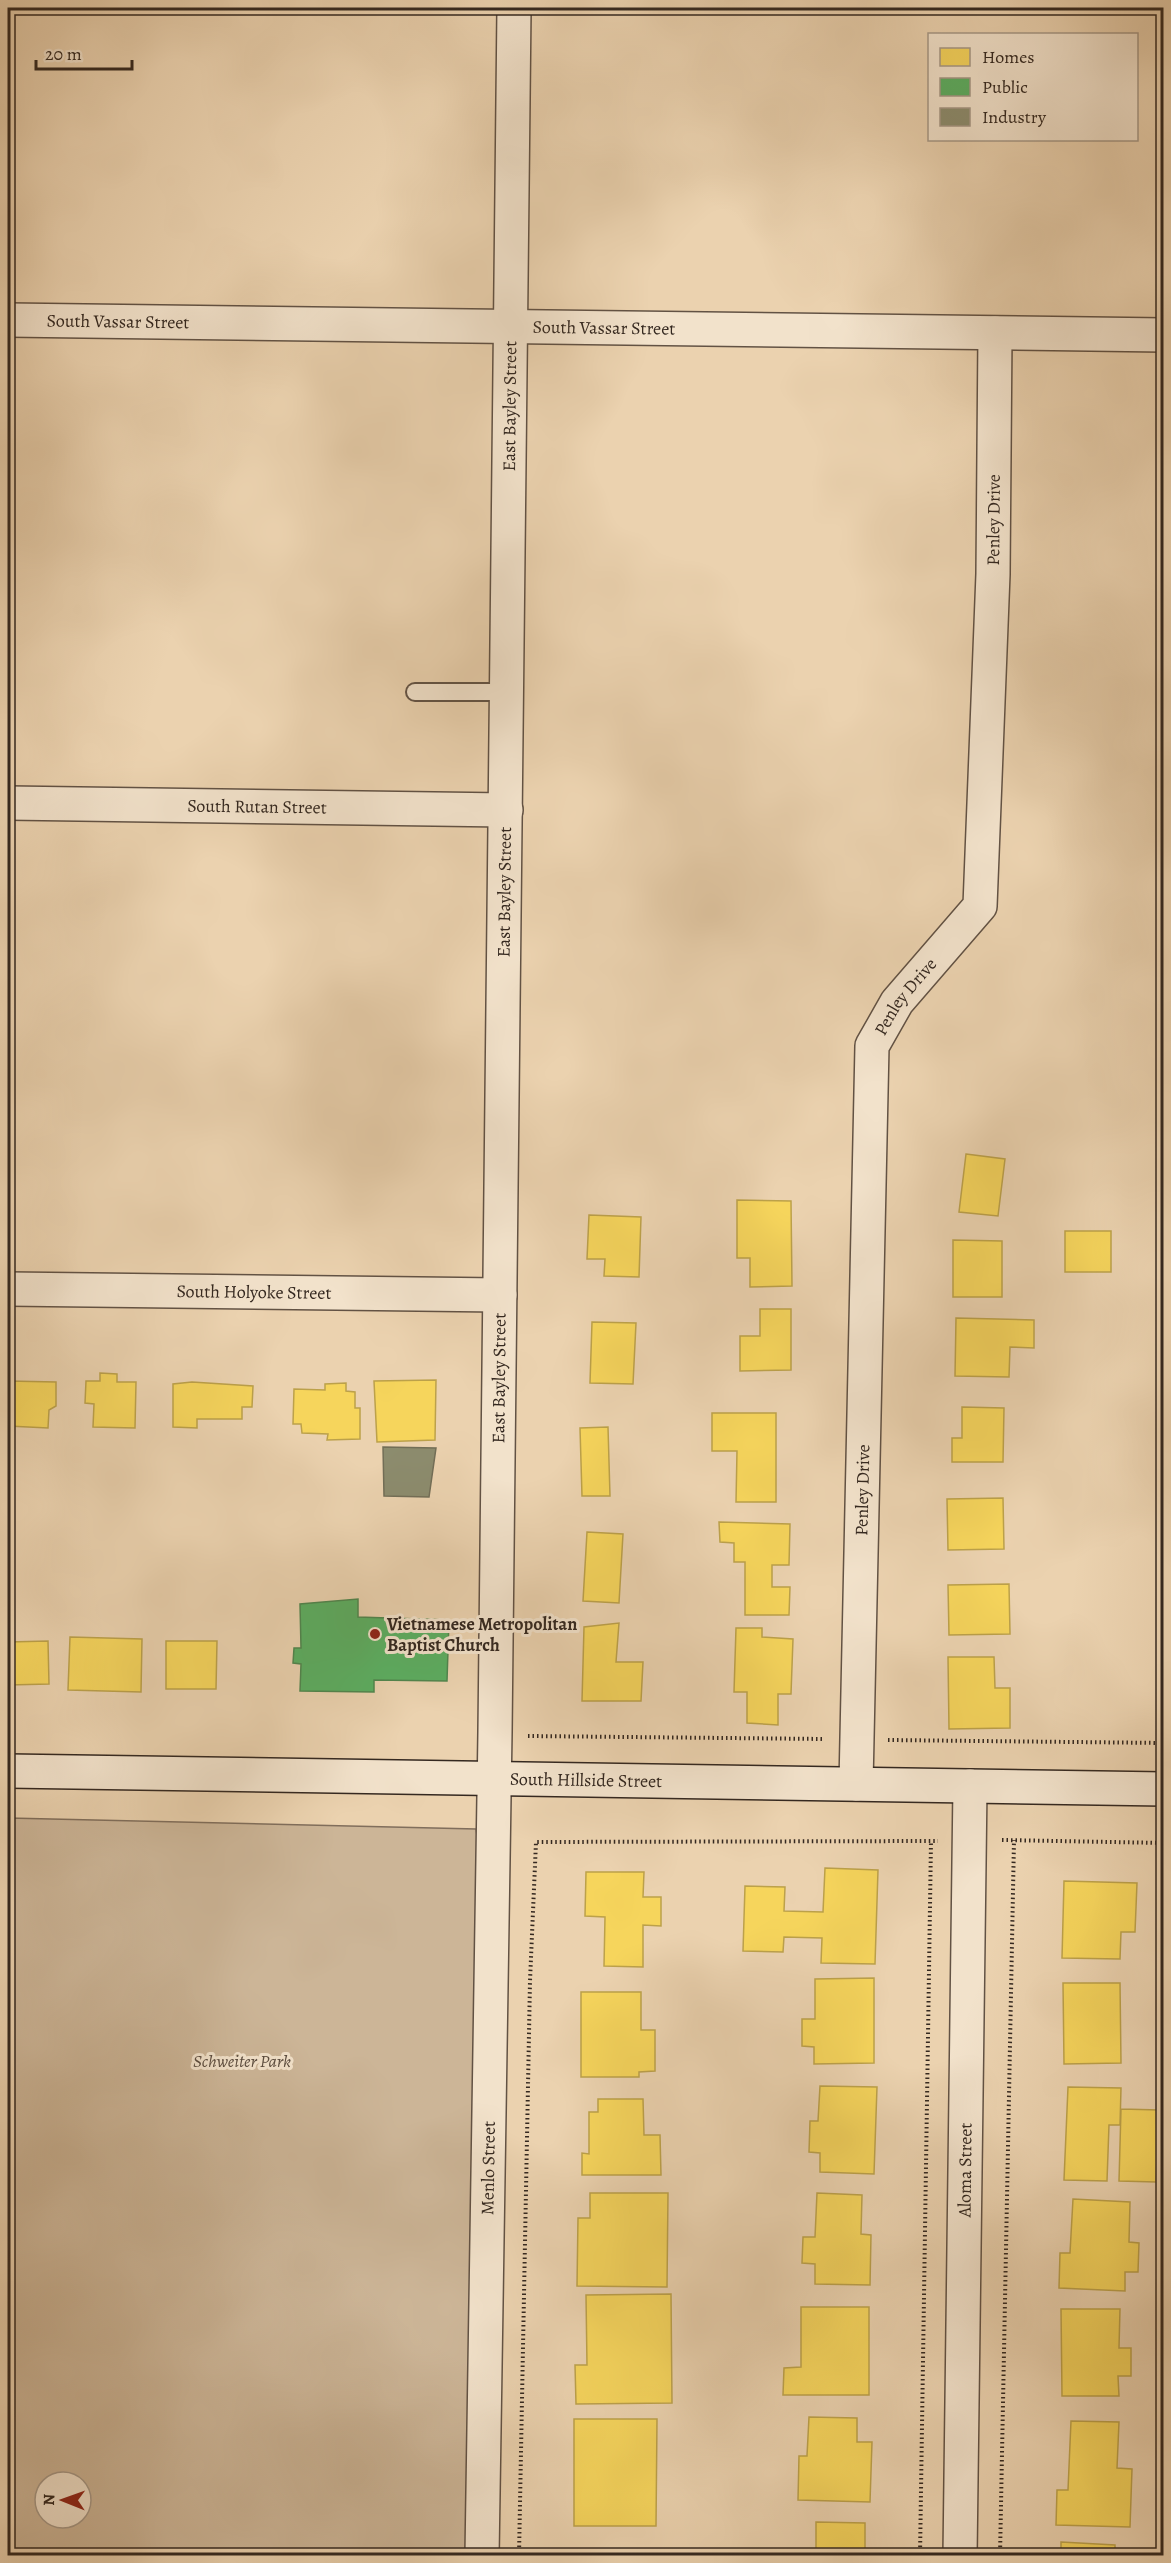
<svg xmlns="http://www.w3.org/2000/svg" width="1171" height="2563" font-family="Alegreya,serif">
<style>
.green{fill:#ccb597;stroke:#806e5c;stroke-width:1.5;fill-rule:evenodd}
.homes{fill:#f6d55c;stroke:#bca14a;stroke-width:1.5}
.public{fill:#5aae61;stroke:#4f864e;stroke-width:1.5}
.industry{fill:#8c8c6e;stroke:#726e57;stroke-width:1.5}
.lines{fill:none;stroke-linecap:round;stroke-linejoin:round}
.lane-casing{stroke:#625244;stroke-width:20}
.street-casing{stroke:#625244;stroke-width:36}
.secondary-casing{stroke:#342820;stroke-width:36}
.path{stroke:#342820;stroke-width:4;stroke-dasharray:1.5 3;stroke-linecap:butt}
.lane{stroke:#f2e2cb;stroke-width:16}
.street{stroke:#f2e2cb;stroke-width:33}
.secondary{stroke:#f2e2cb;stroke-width:33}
.poi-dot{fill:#8f2418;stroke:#f2e2cb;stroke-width:2}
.labels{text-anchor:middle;stroke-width:6;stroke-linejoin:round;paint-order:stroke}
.street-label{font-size:18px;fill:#342820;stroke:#f2e2cb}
.poi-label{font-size:18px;font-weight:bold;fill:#342820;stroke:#f2e2cb;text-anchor:start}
.park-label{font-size:18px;font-style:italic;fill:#5a4b3e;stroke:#f2e2cb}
</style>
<rect width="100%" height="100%" fill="#ebd2af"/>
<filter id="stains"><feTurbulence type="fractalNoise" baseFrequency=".00333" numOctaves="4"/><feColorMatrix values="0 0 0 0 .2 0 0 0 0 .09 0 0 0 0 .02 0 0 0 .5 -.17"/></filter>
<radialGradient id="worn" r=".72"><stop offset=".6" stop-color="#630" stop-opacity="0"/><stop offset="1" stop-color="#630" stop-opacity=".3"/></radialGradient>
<!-- green -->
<path class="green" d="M8 1818 476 1829 481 1862 466 2555H8ZM45 2482H81V2518H45Z"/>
<!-- homes -->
<path class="homes" d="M966 1154 1005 1159 998 1216 959 1212Z
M737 1200 791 1201 792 1286 750 1287V1258H737Z
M589 1215 641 1217 639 1277 604 1276 605 1259H587Z
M1065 1231H1111V1272H1065Z
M953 1240 1002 1241V1297H953Z
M760 1309H791V1370L740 1371V1336H760Z
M956 1318 1034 1320V1348L1010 1347 1009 1377 955 1376Z
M592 1322 636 1323 633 1384 590 1383Z
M100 1373 117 1374V1382H136L135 1428 93 1427 94 1404 85 1403 86 1381H100Z
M436 1380 435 1440 377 1442 374 1381Z
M8 1381 56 1382V1406L49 1410 48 1428 8 1426Z
M192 1382 253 1386 252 1407H242V1419H197V1428L173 1427V1384Z
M346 1383V1391L355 1392V1408H360V1439L327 1440 328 1434 302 1433 301 1424H293L294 1389 325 1390V1384Z
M962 1407 1004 1408 1003 1462H952V1438H962Z
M712 1413H776V1502H736L737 1451H712Z
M608 1427 610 1496H582L580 1428Z
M1003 1498 1004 1549 948 1550 947 1499Z
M719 1522 790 1524 789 1565H772V1587H790L789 1615H745V1562H734V1543L720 1542Z
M587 1532 623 1534 619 1603 583 1601Z
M1009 1584 1010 1634 949 1635 948 1585Z
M619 1623 616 1662H643L641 1701H582L584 1627Z
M736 1628H762V1637L793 1639 791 1694H778V1725L747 1723V1692H734Z
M70 1637 142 1639 141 1692 68 1690Z
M48 1641 49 1684 8 1685V1642Z
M166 1641H217L216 1689H166Z
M948 1657H994L995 1688H1010V1728L949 1729Z
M825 1868 878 1870 875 1964 821 1963 822 1938 784 1937 783 1952 743 1951 745 1886 785 1887 784 1911 823 1912Z
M586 1872H644L643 1897H661V1926L643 1925V1967L604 1966 605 1917 585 1916Z
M1064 1881 1137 1883 1135 1932H1121L1120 1959 1062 1958Z
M874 1978V2063L814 2064V2047L802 2046V2019H815V1979Z
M1063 1983H1120L1121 2063 1064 2064Z
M581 1992H641V2030H655V2071L639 2072V2077H581Z
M820 2086 877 2087 874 2174 820 2172V2153L809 2152 810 2121H818Z
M1068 2087 1121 2088 1120 2125H1109L1107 2181 1064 2180Z
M598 2099H643L644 2135H660L661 2175H582V2153L589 2154V2112H598Z
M1121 2109 1159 2110 1156 2182 1119 2181Z
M590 2193H668L667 2287 577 2286 578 2218H590Z
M817 2193 862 2195 861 2234 871 2235 870 2285 815 2284V2264L802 2263 803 2237H815Z
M1073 2199 1130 2202 1129 2242 1139 2243 1138 2272H1125V2291L1059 2288 1060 2253H1070Z
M671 2294 672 2403 576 2404 575 2365H587L586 2295Z
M801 2307H869V2395H783L784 2368 801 2367Z
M1061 2309H1120L1119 2348H1131V2376H1118L1119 2396H1062Z
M809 2417 857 2418V2442H872L870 2502 798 2500 799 2456H807Z
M574 2419H657L656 2526H574Z
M1071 2421 1119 2422 1117 2468 1132 2469 1130 2527 1056 2525 1057 2490H1068Z
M816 2522 865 2523V2556H805V2550H816Z
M1061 2542 1115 2545V2556H1061Z
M644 2553V2556L570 2554Z"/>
<!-- public -->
<path class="public" d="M358 1599V1617L449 1620 447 1681 374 1680V1692L300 1691 301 1664 293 1663 294 1648H301L300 1604Z"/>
<!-- industry -->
<path class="industry" d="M383 1447 436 1448 429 1497 384 1496Z"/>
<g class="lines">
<defs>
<path id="lane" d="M415 692H507"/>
<g id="street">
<path id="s1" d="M8 320 1164 335"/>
<path id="s2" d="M8 803 506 810"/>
<path id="s3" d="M8 1289 500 1295"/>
<path id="s4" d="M856 1784 872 1046 897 1002 980 906 993 574 995 333"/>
<path id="s5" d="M482 2556 495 1732 514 8"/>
<path id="s6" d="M960 2556 970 1786"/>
</g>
<g id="secondary">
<path id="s7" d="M8 1771 1164 1789"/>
</g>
</defs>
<!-- lane casing -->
<use href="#lane" class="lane-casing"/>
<!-- street casing -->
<use href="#street" class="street-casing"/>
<!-- secondary casing -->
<use href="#secondary" class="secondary-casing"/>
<!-- path -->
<path class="path" d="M528 1736 824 1739
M888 1740 1164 1743
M1002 1840 1164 1843
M519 2556 530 1981 536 1842 938 1841
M920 2556 931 1841
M1000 2556 1014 1840"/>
<!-- lane -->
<use href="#lane" class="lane"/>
<!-- street -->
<use href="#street" class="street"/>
<!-- secondary -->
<use href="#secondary" class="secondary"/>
</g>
<!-- markers -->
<circle class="poi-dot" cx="375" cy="1634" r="6"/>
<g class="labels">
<!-- street labels -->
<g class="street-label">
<text dy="6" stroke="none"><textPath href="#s1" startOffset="110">South Vassar Street</textPath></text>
<text dy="6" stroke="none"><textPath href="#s1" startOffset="596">South Vassar Street</textPath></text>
<text dy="6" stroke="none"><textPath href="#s5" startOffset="2150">East Bayley Street</textPath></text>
<text dy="6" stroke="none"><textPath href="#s4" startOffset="1302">Penley Drive</textPath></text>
<text dy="6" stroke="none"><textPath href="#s2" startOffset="249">South Rutan Street</textPath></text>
<text dy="6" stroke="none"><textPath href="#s5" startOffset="1664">East Bayley Street</textPath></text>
<text dy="6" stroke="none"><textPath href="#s4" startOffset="798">Penley Drive</textPath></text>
<text dy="6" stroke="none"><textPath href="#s3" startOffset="246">South Holyoke Street</textPath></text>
<text dy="6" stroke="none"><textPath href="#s5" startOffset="1178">East Bayley Street</textPath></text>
<text dy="6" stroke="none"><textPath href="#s4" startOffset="294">Penley Drive</textPath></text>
<text dy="6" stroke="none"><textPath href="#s7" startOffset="578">South Hillside Street</textPath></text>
<text dy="6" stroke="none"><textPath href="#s5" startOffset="388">Menlo Street</textPath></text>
<text dy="6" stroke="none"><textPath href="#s6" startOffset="386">Aloma Street</textPath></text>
</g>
<!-- poi labels -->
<g class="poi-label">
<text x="387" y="1630">Vietnamese Metropolitan<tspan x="387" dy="21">Baptist Church</tspan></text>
</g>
<!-- park labels -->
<g class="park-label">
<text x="242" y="2067">Schweiter Park</text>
</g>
</g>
<!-- margin -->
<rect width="1171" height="2563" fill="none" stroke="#ebd2af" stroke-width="30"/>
<rect x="9" y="9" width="1153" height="2545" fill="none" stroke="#342820" stroke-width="3"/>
<rect x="15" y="15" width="1141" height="2533" fill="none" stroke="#342820" stroke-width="1.5"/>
<!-- legend -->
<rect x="928" y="33" width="210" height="108" fill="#f2e2cb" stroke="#a69887" stroke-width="1.5"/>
<rect x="940" y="48" width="30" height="18" fill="#f6d55c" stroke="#a69887" stroke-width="1.5"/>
<text x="982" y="63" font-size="18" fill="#342820">Homes</text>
<rect x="940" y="78" width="30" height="18" fill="#5aae61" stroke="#a69887" stroke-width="1.5"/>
<text x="982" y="93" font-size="18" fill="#342820">Public</text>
<rect x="940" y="108" width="30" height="18" fill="#8c8c6e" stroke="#a69887" stroke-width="1.5"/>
<text x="982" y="123" font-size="18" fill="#342820">Industry</text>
<!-- north arrow -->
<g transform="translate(63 2500) rotate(271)"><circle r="28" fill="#f2e2cb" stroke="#a69887" stroke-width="1.5"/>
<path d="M0-4.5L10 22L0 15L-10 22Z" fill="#8f2418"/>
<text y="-9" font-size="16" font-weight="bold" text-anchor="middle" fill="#342820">N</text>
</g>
<!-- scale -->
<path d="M36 60v9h96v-9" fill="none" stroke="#342820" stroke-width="3"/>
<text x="45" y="60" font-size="18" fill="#342820" stroke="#f2e2cb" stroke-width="4.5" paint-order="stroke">20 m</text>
<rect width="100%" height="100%" filter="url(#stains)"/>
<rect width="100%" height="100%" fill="url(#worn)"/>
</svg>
